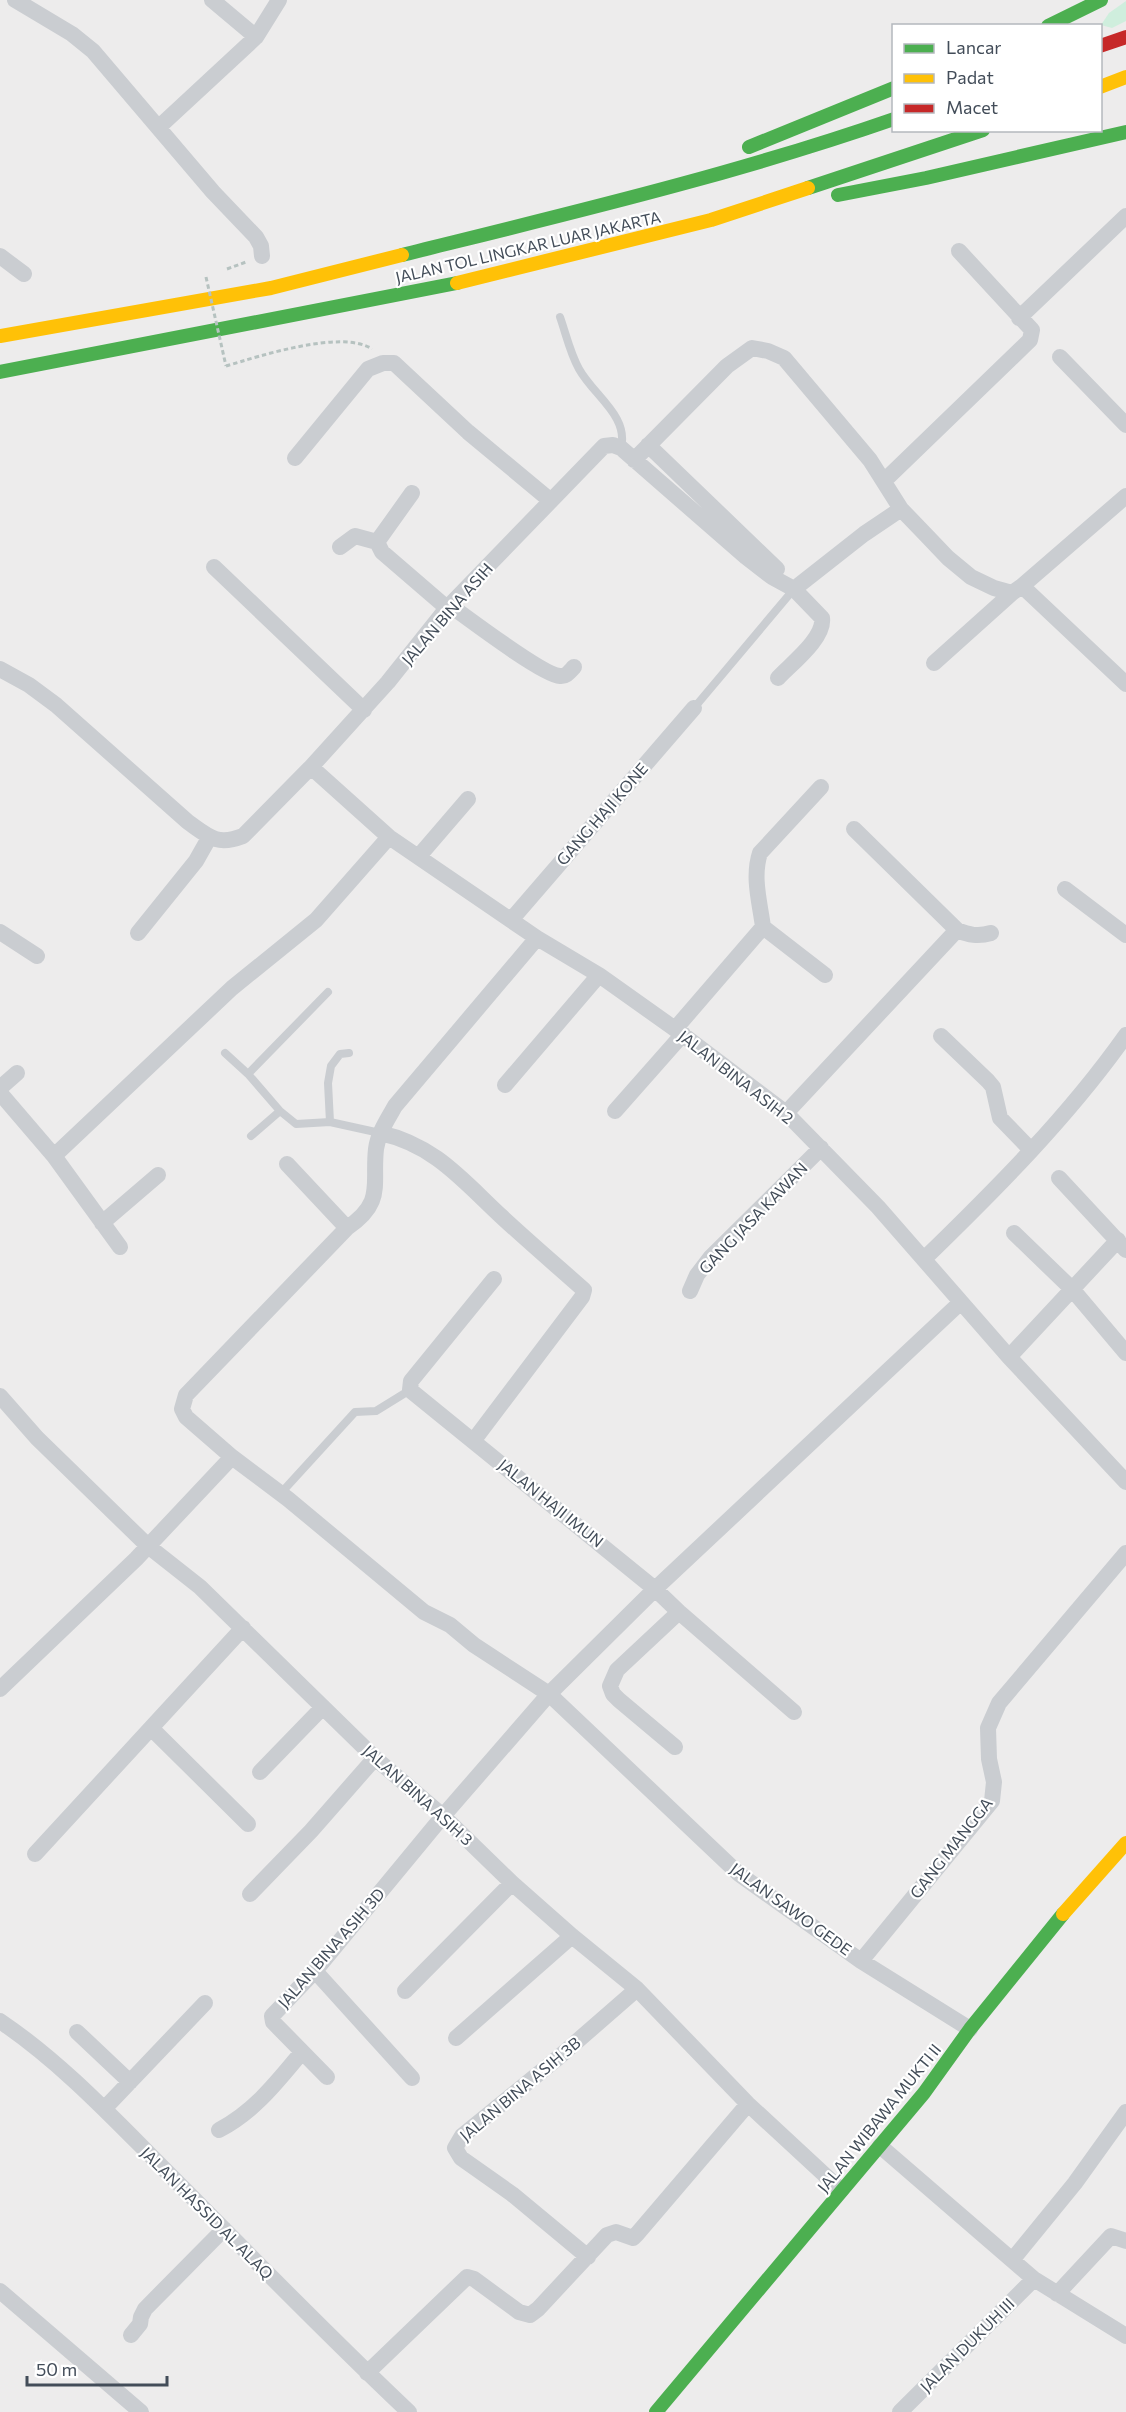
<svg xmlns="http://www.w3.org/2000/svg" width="1126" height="2412" font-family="Commissioner,sans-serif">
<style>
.green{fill:#cfeedd}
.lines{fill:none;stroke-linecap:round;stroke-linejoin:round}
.path{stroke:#b6c2c0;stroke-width:3;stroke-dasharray:4.5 3;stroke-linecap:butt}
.lane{stroke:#cacdd1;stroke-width:8}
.street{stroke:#cacdd1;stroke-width:16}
.fast{stroke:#4caf50;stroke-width:14}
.slow{stroke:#ffc107;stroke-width:14}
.jam{stroke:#c62828;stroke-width:14}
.path-bridge{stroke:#b6c2c0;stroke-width:3;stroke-dasharray:4.5 3;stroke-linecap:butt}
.labels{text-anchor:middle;stroke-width:4.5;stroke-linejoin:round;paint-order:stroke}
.street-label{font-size:16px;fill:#434d59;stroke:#fff}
</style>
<rect width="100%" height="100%" fill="#edecec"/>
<!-- green -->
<path class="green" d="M1126 1V21L1112 28 1101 25 1109 13Z"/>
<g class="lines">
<!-- path -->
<path class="path" d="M227 269 246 262
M226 366C260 356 342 329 372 349"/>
<!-- lane -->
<path class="lane" d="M560 317C566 334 570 353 579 369 594 396 629 416 621 448
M694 708 794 589
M328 992 248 1074 280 1111 296 1124 330 1122 380 1133
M225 1053 248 1074
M330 1122 328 1083 331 1066 340 1054 349 1053
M251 1136 280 1111
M281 1493 355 1412 376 1411 410 1390"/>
<!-- street -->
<path class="street" d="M15 0 72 34 93 51 213 192 256 237 261 246 262 256
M212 0 256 37
M159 127 256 37 279 0
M0 256 24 274
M1019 318 1126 216
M1060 357 1126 425
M648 445 777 569
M295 458 368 369 383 363H394L468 432 551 501
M634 460 727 366 752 348 768 351 784 358 870 460 901 509 927 536 948 558 971 577 994 588 1012 593
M884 481 1030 340 1032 330 959 251
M412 493 377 542 382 552 447 608
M340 547 355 536 377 542
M214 567 364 710
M1022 586 1126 684
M794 589 864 534 901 509
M451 606C469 619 543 675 560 676 566 677 570 671 574 667
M934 663 1012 593 1022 586 1126 496
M0 669 29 685 56 705 188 822C209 837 217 846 243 836L311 767 388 682 447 608 604 446 613 445 621 448 746 557 772 577 794 589 822 618C825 638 791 664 778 678
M311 767 389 837 537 938 599 975 675 1029 786 1113 878 1207 1009 1357 1126 1482
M854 829 957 930C969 935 978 937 991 933
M419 856 468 799
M1065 889 1126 935
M511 920 694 708
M763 927 825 975
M0 932 37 956
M138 933 196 861 209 838
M537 938 395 1106C388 1119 378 1133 376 1149 372 1185 385 1202 347 1228L186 1395 182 1409 186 1417 232 1457 288 1499 424 1612 450 1625 474 1645 549 1694 739 1874 861 1961 970 2029
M675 1029 763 927C760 903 752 877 760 853L821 787
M941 1036 988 1081 993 1087 1000 1118 1031 1150
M505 1085 599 975
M0 1088 17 1073
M0 1093 54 1156 120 1247
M615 1111 683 1034
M786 1113 957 930
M380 1133C435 1145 463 1181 502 1217 529 1242 557 1266 584 1290L582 1297 474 1440
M54 1156 232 988 316 920 389 837
M287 1164 347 1228
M1059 1178 1126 1250
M102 1223 158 1175
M1014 1233 1072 1289 1126 1353
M924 1259C996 1189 1068 1117 1126 1035
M494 1279 411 1381 410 1390 655 1589 679 1612 794 1712
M690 1291 697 1275 710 1258 821 1148
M1009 1357 1118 1240
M0 1396 37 1438 148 1546 200 1587 375 1758 443 1816 512 1883 572 1936 637 1989 748 2104 841 2190
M0 1689 136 1559 232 1457
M151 1728 248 1824
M675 1747 619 1700 613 1694 610 1686 617 1670 679 1612
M260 1772 323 1707
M35 1854 243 1628
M250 1894 311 1831 375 1758
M861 1961 992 1801 994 1782 989 1759 988 1728 999 1703 1126 1553
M315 1971 412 2078
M405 1991 512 1883
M0 2021C62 2063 113 2118 166 2171 247 2252 326 2334 409 2412
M77 2032 130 2082
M456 2038 572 1936
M327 2077 273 2022 272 2016 315 1971 443 1816 549 1694 655 1589 961 1302
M104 2109 205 2003
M219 2130C255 2111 277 2082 302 2052
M880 2146 1034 2279 1126 2336
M588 2257 512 2194 461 2158 455 2148 462 2136 559 2057 637 1989
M1013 2259 1075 2183 1126 2112
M0 2291 141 2412
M1057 2294 1111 2236 1126 2241
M131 2335 140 2324 141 2317 145 2309 224 2229
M367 2373 467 2277 474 2279 519 2312 530 2315 538 2309 607 2235 616 2232 633 2238 637 2234 748 2104
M900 2412 1034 2279"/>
<!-- fast -->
<path class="fast" d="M1048 26 1101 0
M749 147 894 88
M808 188 983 130
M838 195 926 178 1126 132
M402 255C567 214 733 175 894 119
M0 372 457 283
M656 2412 924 2093 970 2029 1063 1914"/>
<!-- slow -->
<path class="slow" d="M1100 87 1126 77
M457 283 711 220 808 188
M0 336 271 288 402 255
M1063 1914 1126 1843"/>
<!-- jam -->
<path class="jam" d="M1100 46 1126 37"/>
<!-- path-bridge -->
<path class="path-bridge" d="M206 277 226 366"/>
</g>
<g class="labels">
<!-- street labels -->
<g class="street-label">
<text transform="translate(528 247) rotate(-13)" y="6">JALAN TOL LINGKAR LUAR JAKARTA</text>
<text transform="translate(447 614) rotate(-49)" y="6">JALAN BINA ASIH</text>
<text transform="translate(602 814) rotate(-49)" y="6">GANG HAJI KONE</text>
<text transform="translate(736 1077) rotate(38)" y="6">JALAN BINA ASIH 2</text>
<text transform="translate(753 1218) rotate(-46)" y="6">GANG JASA KAWAN</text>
<text transform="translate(551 1503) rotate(39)" y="6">JALAN HAJI IMUN</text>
<text transform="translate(418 1795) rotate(42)" y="6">JALAN BINA ASIH 3</text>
<text transform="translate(951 1848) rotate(-52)" y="6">GANG MANGGA</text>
<text transform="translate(791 1909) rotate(36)" y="6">JALAN SAWO GEDE</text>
<text transform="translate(331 1948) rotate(-49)" y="6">JALAN BINA ASIH 3D</text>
<text transform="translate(520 2089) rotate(-40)" y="6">JALAN BINA ASIH 3B</text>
<text transform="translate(879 2118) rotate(-51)" y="6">JALAN WIBAWA MUKTI II</text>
<text transform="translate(207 2213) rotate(45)" y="6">JALAN HASSID AL ALAQ</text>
<text transform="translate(967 2345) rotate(-45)" y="6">JALAN DUKUH III</text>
</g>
</g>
<!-- legend -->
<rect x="892" y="24" width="210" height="108" fill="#ffffff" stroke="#b4b8bd" stroke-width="1.5"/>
<rect x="904" y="44" width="30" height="9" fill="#4caf50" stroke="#b4b8bd" stroke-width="1.5"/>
<text x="946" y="54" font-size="18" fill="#434d59">Lancar</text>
<rect x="904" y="74" width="30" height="9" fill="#ffc107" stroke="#b4b8bd" stroke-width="1.5"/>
<text x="946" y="84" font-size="18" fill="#434d59">Padat</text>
<rect x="904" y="104" width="30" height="9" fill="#c62828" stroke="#b4b8bd" stroke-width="1.5"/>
<text x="946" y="114" font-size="18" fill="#434d59">Macet</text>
<!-- scale -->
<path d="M27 2376v9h140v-9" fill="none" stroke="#434d59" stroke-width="3"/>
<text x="36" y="2376" font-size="18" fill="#434d59" stroke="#ffffff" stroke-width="4.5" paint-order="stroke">50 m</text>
</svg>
